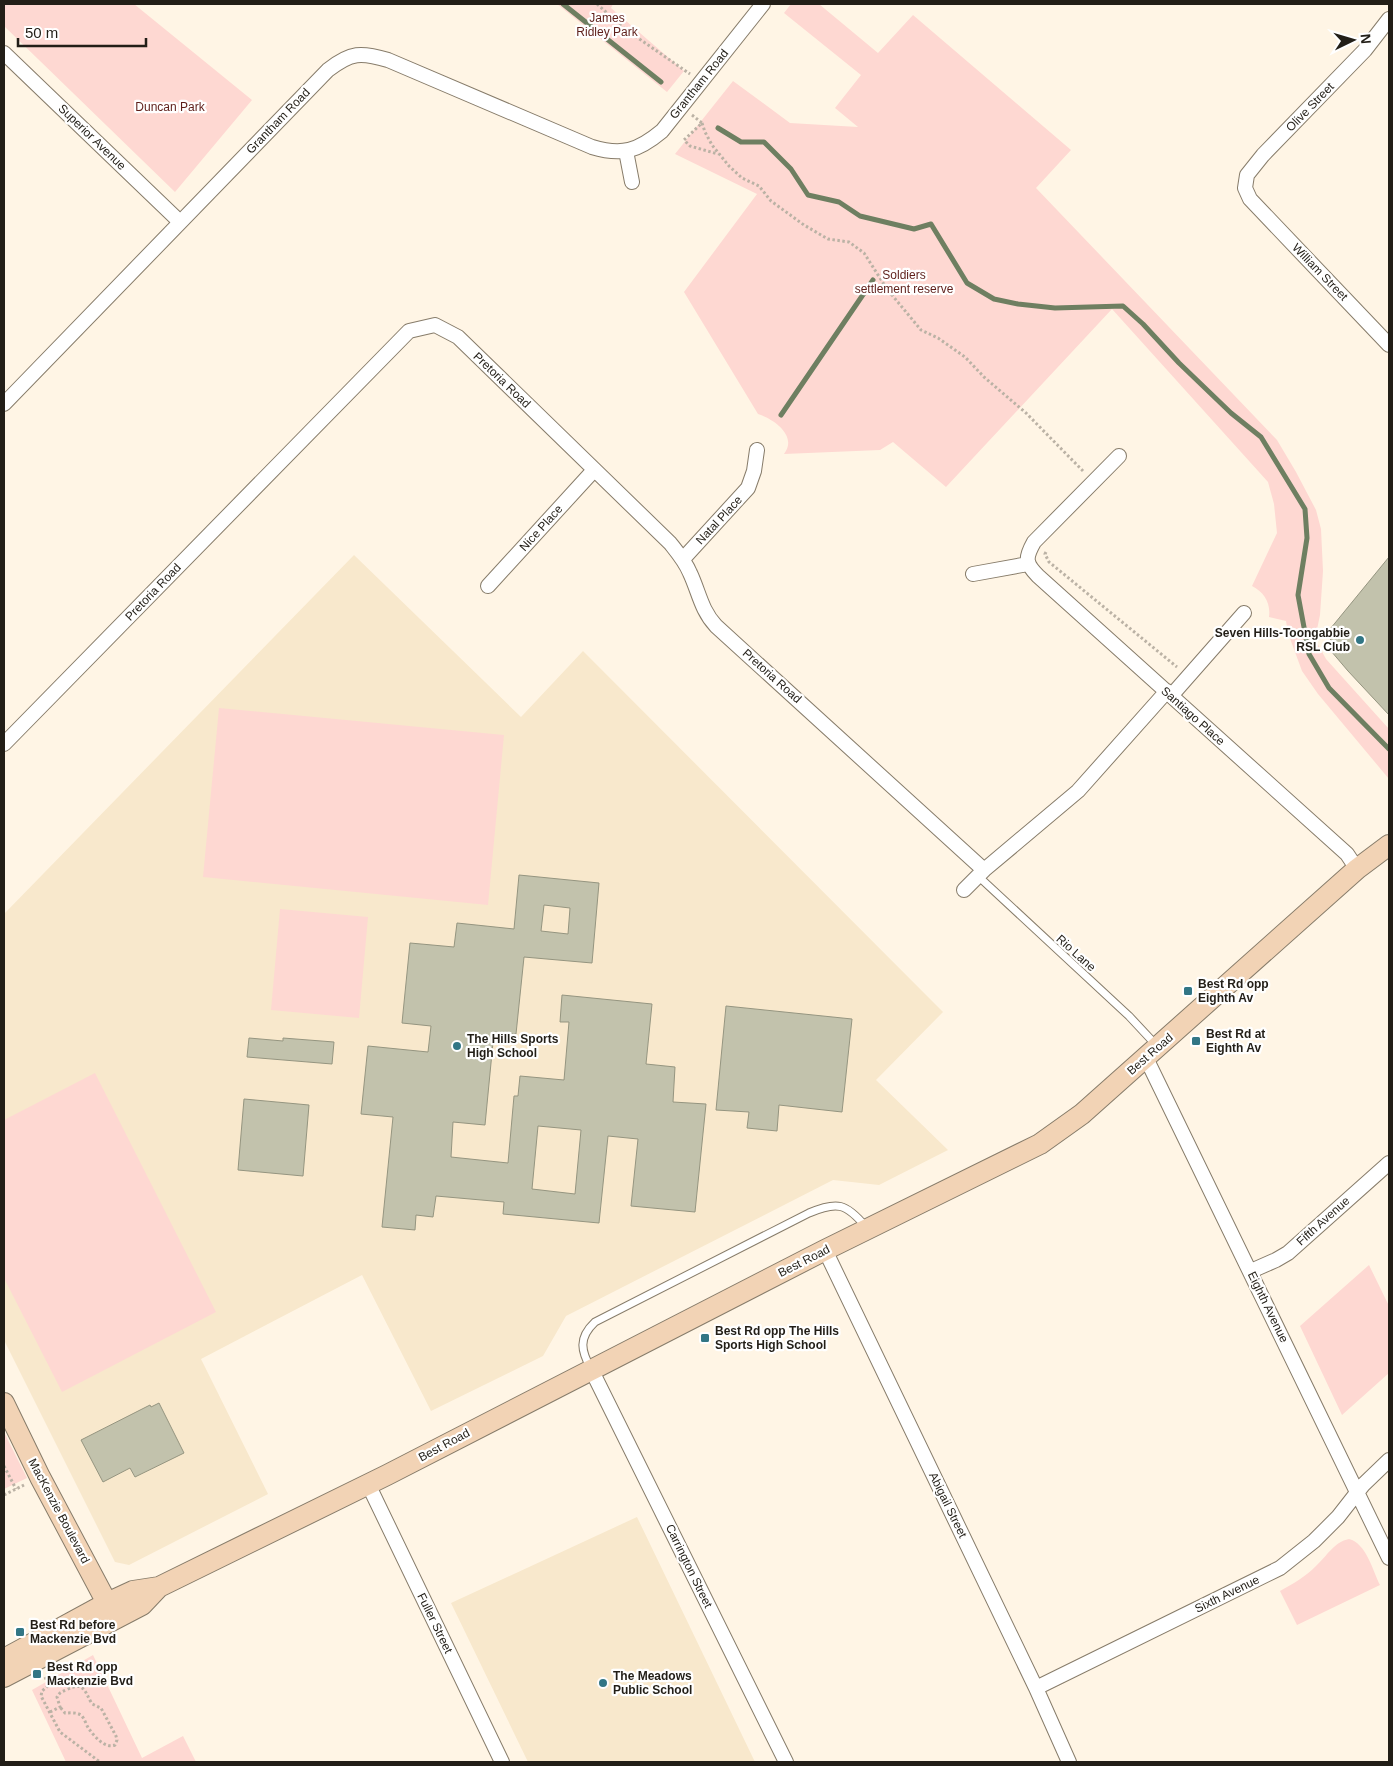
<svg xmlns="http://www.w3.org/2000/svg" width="1393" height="1766" font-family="Arial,sans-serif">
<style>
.built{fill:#f8e8cc}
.green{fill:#fed8d2}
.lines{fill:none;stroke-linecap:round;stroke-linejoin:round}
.stream{stroke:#6e7f61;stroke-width:5}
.building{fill:#c2c2ac;stroke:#959580;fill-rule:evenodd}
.lane-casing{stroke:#877c6a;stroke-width:9}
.street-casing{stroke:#877c6a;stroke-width:16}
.secondary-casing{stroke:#877c6a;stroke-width:22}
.path{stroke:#bbb2a5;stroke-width:3;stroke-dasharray:2.5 2.5;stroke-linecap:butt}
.lane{stroke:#fff;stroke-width:7}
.street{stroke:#fff;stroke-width:14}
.secondary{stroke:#f2d3b5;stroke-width:20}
.poi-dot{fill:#327685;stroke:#fff;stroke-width:2}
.labels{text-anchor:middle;stroke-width:4.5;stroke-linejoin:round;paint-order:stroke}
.park-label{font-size:12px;fill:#5e1f1a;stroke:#fff}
.street-label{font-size:12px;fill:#221e17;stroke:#fff}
.poi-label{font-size:12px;font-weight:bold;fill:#221e17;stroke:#fff;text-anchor:start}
</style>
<rect width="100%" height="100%" fill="#fff5e5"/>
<!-- built -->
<path class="built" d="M354 555 521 717 583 651 943 1012 876 1080 948 1150 879 1185 833 1180 566 1316 543 1356 431 1411 362 1275 201 1359 268 1494 129 1565 115 1562 4 1340V914Z
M637 1517 755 1762H528L451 1603Z"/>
<!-- green -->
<path class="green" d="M4 4H134L252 100 175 192 4 26Z
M557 4H613L611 8 684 71 667 92Z
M791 4H819L878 53 913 15 1071 150 1036 188 1277 440 1296 472 1316 510 1321 529 1323 571 1320 615 1315 639 1326 659 1389 729V779L1318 694 1302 671 1288 633 1286 621 1269 617C1271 603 1264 592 1252 586L1277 533 1274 504 1268 482 1112 309 946 487 893 442 880 450 784 454C798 436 774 419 758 414L684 292 757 194 675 154 733 81 790 123 858 127 835 108 861 75 784 13Z
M219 708 504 735 488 905 203 877Z
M280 909 368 917 359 1018 271 1010Z
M95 1073 216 1312 62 1392 4 1278V1120Z
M1369 1265 1389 1306V1373L1342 1415 1300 1326Z
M4 1432 27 1478 4 1489Z
M1349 1539C1366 1543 1373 1571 1380 1585L1297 1625 1280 1591C1293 1584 1306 1576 1316 1566 1327 1556 1334 1542 1349 1539Z
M93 1655 142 1758 183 1736 196 1762H66L32 1690Z"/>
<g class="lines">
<!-- stream -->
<path class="stream" d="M563 4 661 82
M718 128 741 142H764L791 169 808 195 839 202 860 216 914 229 931 224 967 283 994 299 1018 304 1055 308 1123 306 1143 324 1179 363 1231 413 1261 437 1305 509 1307 538 1298 595 1309 654 1329 688 1389 749
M781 415 873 280"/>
</g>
<!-- building -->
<path class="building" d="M1389 557V715L1348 671 1331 651 1336 646 1326 634Z
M519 875 599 883 592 963 524 957 516 1034 494 1032 485 1125 453 1122 451 1157 508 1163 514 1096H518L520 1076 564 1080 569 1022H560L562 995 652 1004 646 1064 675 1067 673 1102 706 1104 695 1212 631 1206 638 1139 608 1136 599 1223 503 1214 504 1202 436 1196 433 1217 416 1215 415 1230 382 1227 393 1117 361 1114 368 1046 428 1052 431 1026 402 1023 410 943 454 947 457 923 514 929ZM544 905 570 908 568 934 541 931ZM538 1126 581 1130 575 1194 532 1189Z
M726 1006 852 1019 842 1112 779 1105 777 1131 747 1128 749 1112 716 1110Z
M249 1038 283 1041V1038L334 1042 332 1064 247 1057Z
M244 1099 309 1105 303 1176 238 1170Z
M159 1403 184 1453 135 1477 130 1468 103 1482 81 1440 150 1405 151 1407Z"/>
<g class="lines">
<defs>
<path id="lane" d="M978 876 1129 1016 1157 1046
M591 1369C581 1351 578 1338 595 1322L809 1213C837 1201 846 1203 866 1227"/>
<path id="street" d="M1389 19 1365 50 1263 155 1247 175 1245 188 1250 199 1389 345
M4 53 180 222
M626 151 632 182
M4 404 328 70C351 52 361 52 388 60L592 147C622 156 638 151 662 131L763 4
M1119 456 1034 542C1025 558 1025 563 1038 576L1347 854 1357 869
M683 559 748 488 754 471 757 450
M973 574 1028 564
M488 586 594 470
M1171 696 1244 613
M4 744 409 331 435 325 458 337 670 543C678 553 685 561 690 573 699 592 701 610 716 626L984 870
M964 890 984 870 1078 791 1167 691
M1146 1058 1389 1558
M825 1250 1036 1688 1069 1762
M1251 1271 1276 1260 1288 1253 1389 1163
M591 1369 786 1762
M368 1484 502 1762
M1036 1688 1280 1568 1314 1541 1338 1517 1363 1485 1389 1460"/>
<path id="secondary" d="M4 1403 40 1477 115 1618
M4 1659 107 1603 133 1591 159 1587 387 1475 825 1250 1040 1144 1082 1114 1357 869 1389 845
M4 1677 142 1605 159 1587"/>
</defs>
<!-- lane casing -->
<use href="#lane" class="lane-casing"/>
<!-- street casing -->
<use href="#street" class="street-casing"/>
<!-- secondary casing -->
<use href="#secondary" class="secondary-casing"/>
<!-- path -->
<path class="path" d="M597 4 625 29 690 74
M692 115 702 123 684 140 690 146 718 154
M702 123 705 132 712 145 729 166 742 178 759 186 771 201 804 225 828 239 849 242 864 253 887 289 921 330 938 338 965 357 984 377 1026 413 1083 471
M1046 552 1045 554 1049 562 1177 667
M4 1466 16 1489
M4 1495 24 1485
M45 1677 49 1685 42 1691 41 1696 60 1732 100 1762
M50 1712 60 1707 57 1697C59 1693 61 1692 66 1690 84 1681 84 1690 92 1704L101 1708 116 1736 117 1740 115 1745C105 1749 95 1737 89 1729 86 1725 85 1719 81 1715 76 1712 70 1713 65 1713L60 1707"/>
<!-- lane -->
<use href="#lane" class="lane"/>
<!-- street -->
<use href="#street" class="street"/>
<!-- secondary -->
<use href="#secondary" class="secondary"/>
</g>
<!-- markers -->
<g class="poi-dot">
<circle cx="1360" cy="640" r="5"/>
<rect x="1183" y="986" width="10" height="10" rx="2.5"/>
<rect x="1191" y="1036" width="10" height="10" rx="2.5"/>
<circle cx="457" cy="1046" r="5"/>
<rect x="700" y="1333" width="10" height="10" rx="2.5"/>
<rect x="15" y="1627" width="10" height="10" rx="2.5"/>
<rect x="32" y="1669" width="10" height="10" rx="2.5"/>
<circle cx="603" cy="1683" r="5"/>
</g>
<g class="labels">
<!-- park labels -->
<g class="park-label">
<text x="607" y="22">James<tspan x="607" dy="14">Ridley Park</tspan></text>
<text x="170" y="111">Duncan Park</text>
<text x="904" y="279">Soldiers<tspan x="904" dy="14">settlement reserve</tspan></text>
</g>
<!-- street labels -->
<g class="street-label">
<text transform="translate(699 84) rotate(-51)" y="4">Grantham Road</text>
<text transform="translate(1310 107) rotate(-46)" y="4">Olive Street</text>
<text transform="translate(278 121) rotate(-46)" y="4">Grantham Road</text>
<text transform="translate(92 137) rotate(44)" y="4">Superior Avenue</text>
<text transform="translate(1320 272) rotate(46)" y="4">William Street</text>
<text transform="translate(502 380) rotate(44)" y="4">Pretoria Road</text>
<text transform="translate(719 520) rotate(-47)" y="4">Natal Place</text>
<text transform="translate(541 528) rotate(-48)" y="4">Nice Place</text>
<text transform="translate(153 592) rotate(-46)" y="4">Pretoria Road</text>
<text transform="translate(772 676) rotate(42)" y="4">Pretoria Road</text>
<text transform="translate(1193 716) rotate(42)" y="4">Santiago Place</text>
<text transform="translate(1076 953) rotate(42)" y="4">Rio Lane</text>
<text transform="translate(1150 1054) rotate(-41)" y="4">Best Road</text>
<text transform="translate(1323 1221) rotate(-42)" y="4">Fifth Avenue</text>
<text transform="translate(804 1261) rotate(-27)" y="4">Best Road</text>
<text transform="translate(1268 1307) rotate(64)" y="4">Eighth Avenue</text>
<text transform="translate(444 1445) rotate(-28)" y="4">Best Road</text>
<text transform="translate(948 1505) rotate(64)" y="4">Abigail Street</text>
<text transform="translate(59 1511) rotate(62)" y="4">MacKenzie Boulevard</text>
<text transform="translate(689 1566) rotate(64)" y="4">Carrington Street</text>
<text transform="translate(1227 1594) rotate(-26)" y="4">Sixth Avenue</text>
<text transform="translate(435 1623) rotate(64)" y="4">Fuller Street</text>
</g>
<!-- poi labels -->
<g class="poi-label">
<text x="1350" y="637" text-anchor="end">Seven Hills-Toongabbie<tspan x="1350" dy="14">RSL Club</tspan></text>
<text x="1198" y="988">Best Rd opp<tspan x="1198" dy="14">Eighth Av</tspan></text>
<text x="1206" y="1038">Best Rd at<tspan x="1206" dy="14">Eighth Av</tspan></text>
<text x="467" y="1043">The Hills Sports<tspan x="467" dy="14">High School</tspan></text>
<text x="715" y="1335">Best Rd opp The Hills<tspan x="715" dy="14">Sports High School</tspan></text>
<text x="30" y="1629">Best Rd before<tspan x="30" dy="14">Mackenzie Bvd</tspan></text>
<text x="47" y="1671">Best Rd opp<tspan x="47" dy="14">Mackenzie Bvd</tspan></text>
<text x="613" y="1680">The Meadows<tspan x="613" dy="14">Public School</tspan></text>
</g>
</g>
<!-- border -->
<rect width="1393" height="1766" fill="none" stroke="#221e17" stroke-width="10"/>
<!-- north arrow -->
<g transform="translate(1353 40) rotate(85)" stroke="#ffffff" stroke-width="4" paint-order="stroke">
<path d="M0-4L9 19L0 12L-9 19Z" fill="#221e17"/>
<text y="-8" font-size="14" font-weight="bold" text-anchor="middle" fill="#221e17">N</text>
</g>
<!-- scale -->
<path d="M18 38v8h128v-8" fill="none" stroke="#221e17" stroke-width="2.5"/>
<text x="25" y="38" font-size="15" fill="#221e17" stroke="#ffffff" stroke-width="4" paint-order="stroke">50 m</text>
</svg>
